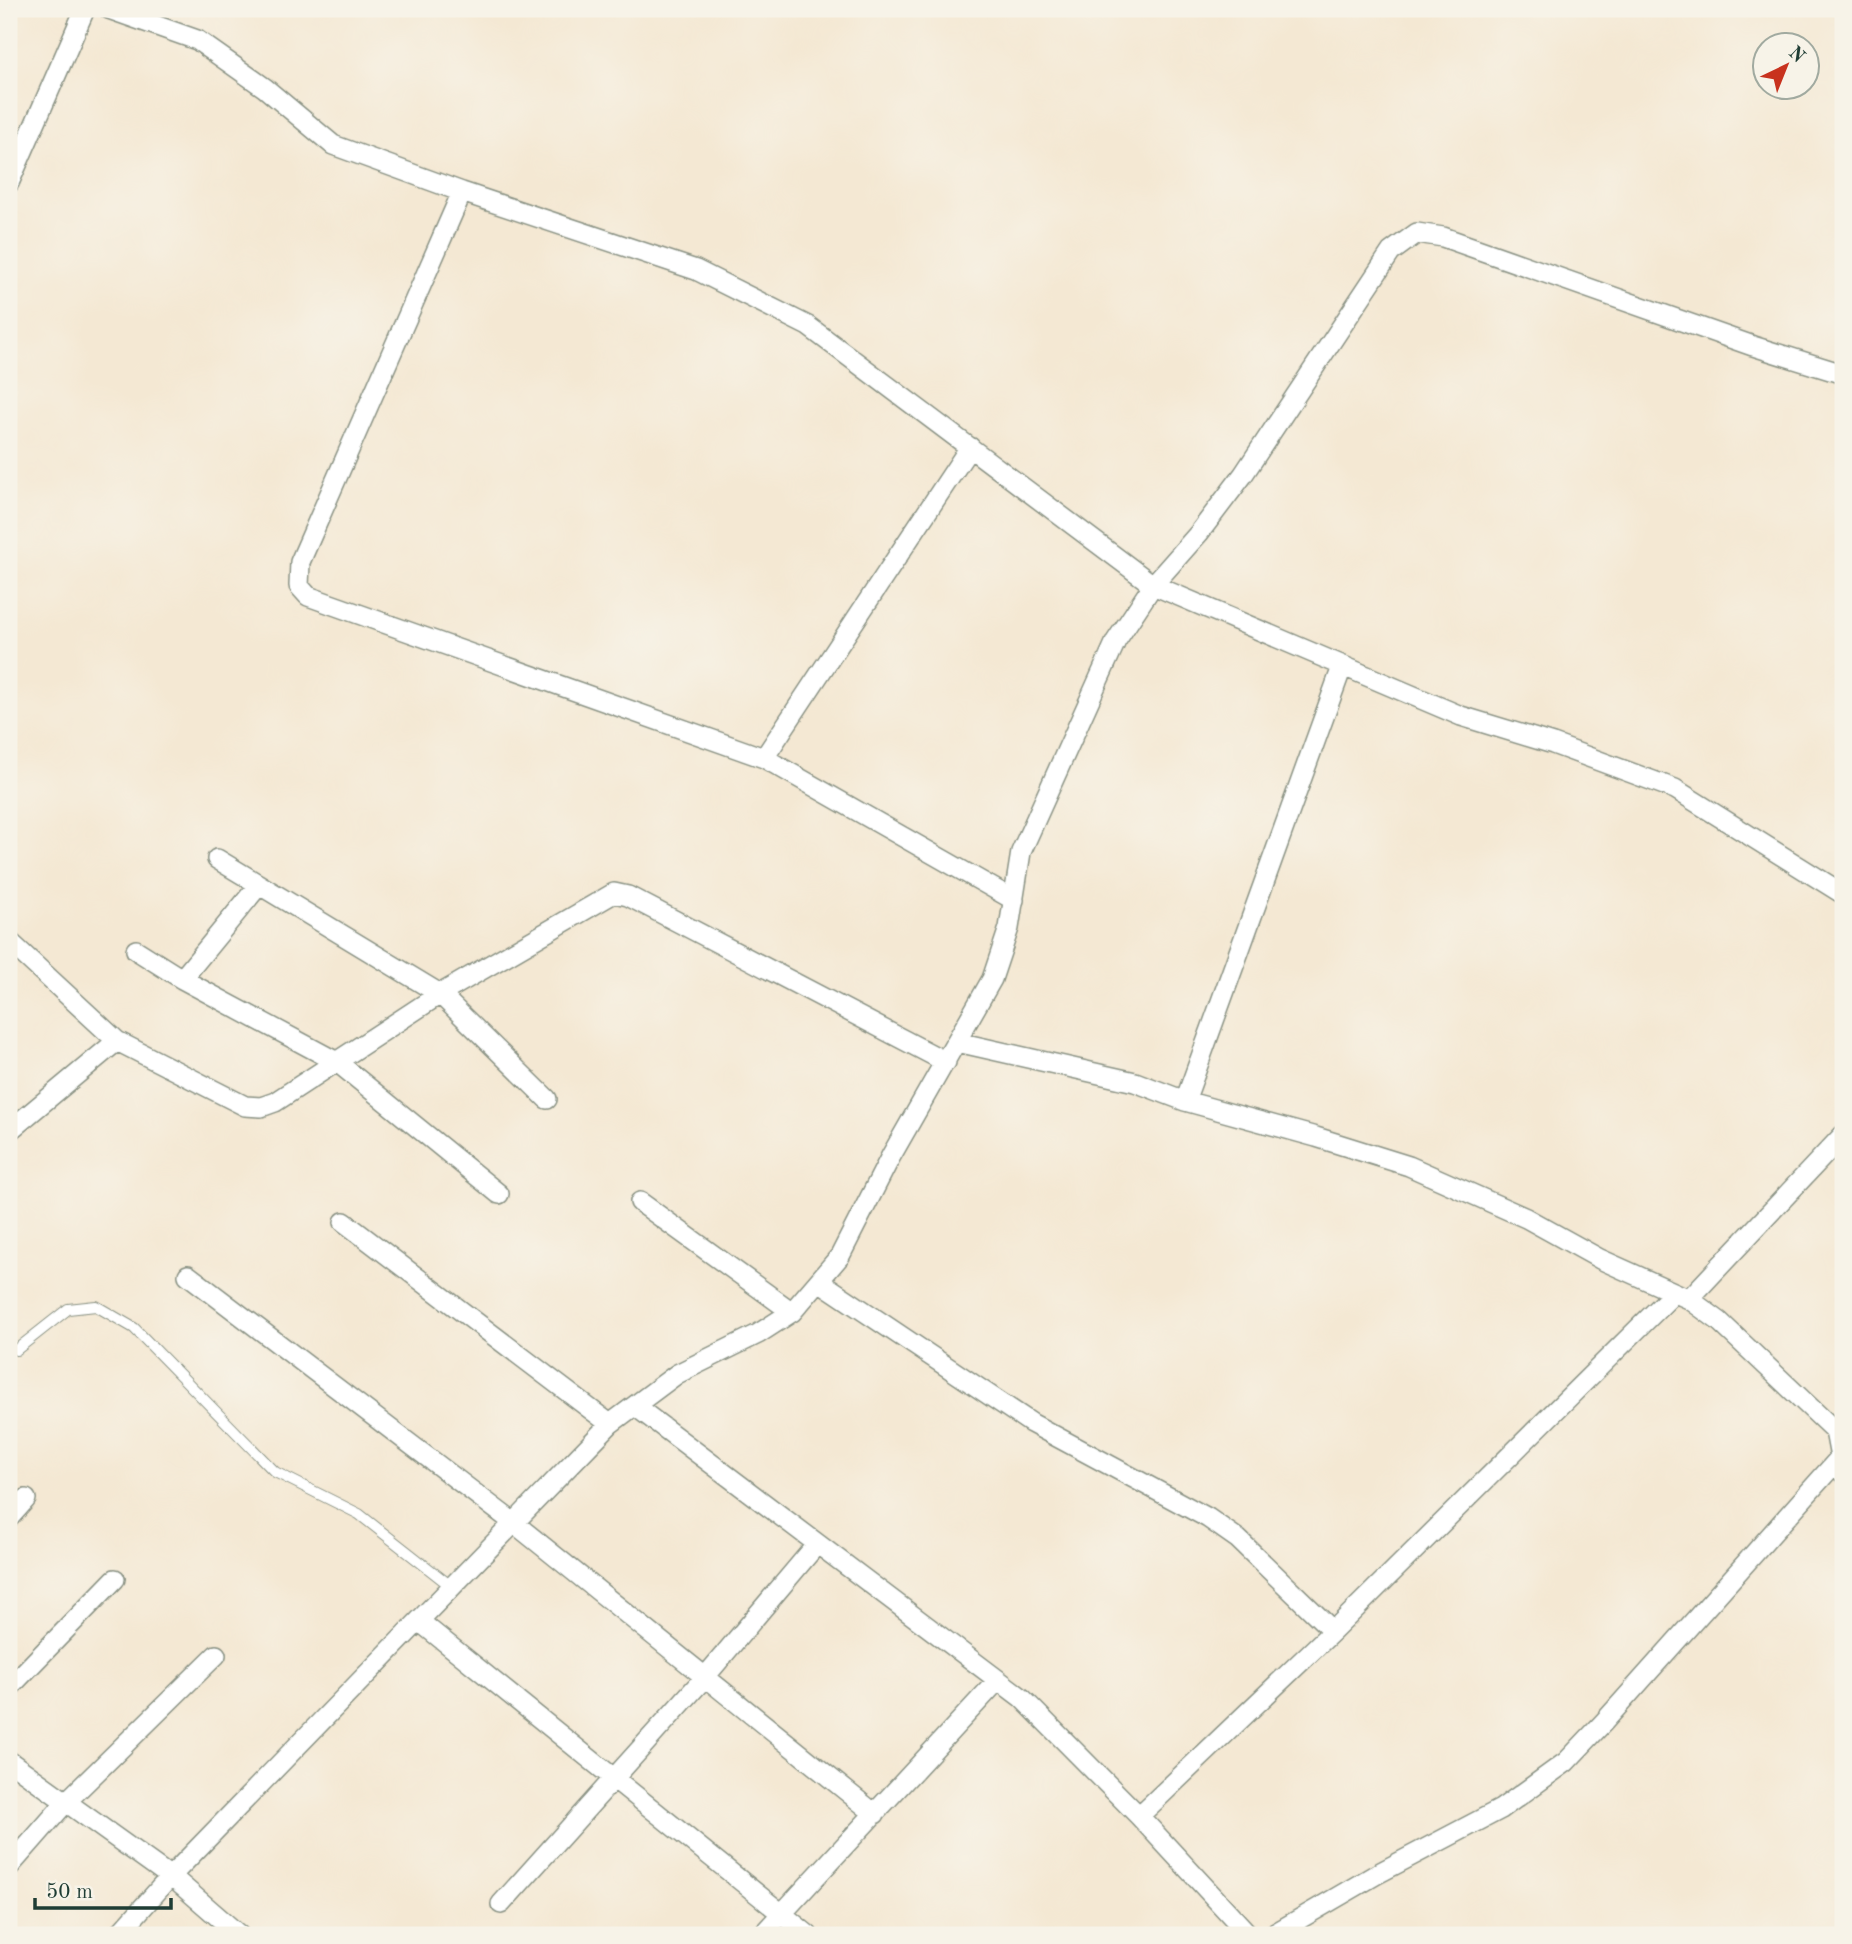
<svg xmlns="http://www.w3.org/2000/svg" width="1852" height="1944" font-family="'Old Standard TT',serif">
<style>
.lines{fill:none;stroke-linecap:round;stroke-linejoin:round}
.service-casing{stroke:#8a9284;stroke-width:12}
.minor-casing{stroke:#8a9284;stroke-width:22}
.service{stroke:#fff;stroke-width:10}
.minor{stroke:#fff;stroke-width:19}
</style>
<rect width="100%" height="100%" fill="#f7f3e8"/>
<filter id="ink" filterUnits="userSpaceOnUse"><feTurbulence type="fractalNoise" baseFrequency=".0143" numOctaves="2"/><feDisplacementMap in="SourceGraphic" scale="14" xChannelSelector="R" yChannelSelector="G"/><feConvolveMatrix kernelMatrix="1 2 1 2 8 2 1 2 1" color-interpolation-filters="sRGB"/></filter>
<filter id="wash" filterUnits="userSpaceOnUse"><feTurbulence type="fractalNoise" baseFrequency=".00686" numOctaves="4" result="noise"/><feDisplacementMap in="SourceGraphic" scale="28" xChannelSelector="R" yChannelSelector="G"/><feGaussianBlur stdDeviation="1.57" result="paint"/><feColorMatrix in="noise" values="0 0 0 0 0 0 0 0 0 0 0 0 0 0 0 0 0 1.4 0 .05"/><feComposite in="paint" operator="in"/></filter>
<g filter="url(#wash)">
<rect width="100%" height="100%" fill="#f4e8d3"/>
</g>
<g filter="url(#ink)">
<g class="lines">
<defs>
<path id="service" d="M16 1350 68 1309 96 1306 134 1328 275 1472 359 1514 452 1587"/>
<path id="minor" d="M109 9 197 40 265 88 333 145 462 192 696 270 808 326 1153 585 1461 716 1553 744 1675 789 1843 894
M9 183 85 9
M462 192 300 562 299 586 308 596 764 758
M970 447 764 758 1014 900
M217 859 440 994 547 1099
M9 941 117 1041 245 1106 261 1107 275 1102 440 994 614 893 628 896 946 1062
M136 950 182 979 337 1062 499 1194
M182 979 259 885
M957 1042 1135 1082 1185 1101 1316 1137 1409 1166 1526 1218 1600 1259 1689 1299 1719 1321 1835 1431 1843 1473
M1185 1101 1342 667
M9 1131 117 1041
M640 1202 792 1312
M344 1222 610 1424
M188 1275 514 1523 875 1814
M819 1281 1031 1423 1208 1518 1238 1539 1333 1631
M1689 1299 1843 1135
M635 1406 1022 1698 1139 1816 1249 1935
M9 1518 26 1499
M419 1621 808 1935
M9 1688 115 1579
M9 1761 179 1883 239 1935
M1139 1816 1333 1631 1674 1293
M9 1867 66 1802 216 1655
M501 1904 705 1677 817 1544
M118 1935 170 1877 610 1424 677 1374 758 1334 792 1312 840 1256 891 1156 992 979 1009 928 1021 852 1116 641 1153 585 1199 533 1243 475 1391 252 1417 233 1443 237 1753 346 1843 374
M762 1935 997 1681
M1272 1935 1377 1874 1501 1809 1566 1762 1603 1723 1843 1454"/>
</defs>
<!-- service casing -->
<use href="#service" class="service-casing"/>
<!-- minor casing -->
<use href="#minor" class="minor-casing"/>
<!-- service -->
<use href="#service" class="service"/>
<!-- minor -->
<use href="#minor" class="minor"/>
</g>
</g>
<!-- margin -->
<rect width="1852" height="1944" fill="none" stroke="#f7f3e8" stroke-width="35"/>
<!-- north arrow -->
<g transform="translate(1786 66) rotate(43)"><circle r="33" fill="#f7f3e8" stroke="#a1aaa0" stroke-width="2"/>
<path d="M0-5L12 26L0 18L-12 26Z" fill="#c8321e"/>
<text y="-10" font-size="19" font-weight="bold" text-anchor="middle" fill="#1f3d34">N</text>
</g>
<!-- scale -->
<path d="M35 1898v10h136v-10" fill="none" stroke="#1f3d34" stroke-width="3.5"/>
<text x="46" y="1898" font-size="21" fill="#1f3d34" stroke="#f7f3e8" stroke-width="5" paint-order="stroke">50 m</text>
</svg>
